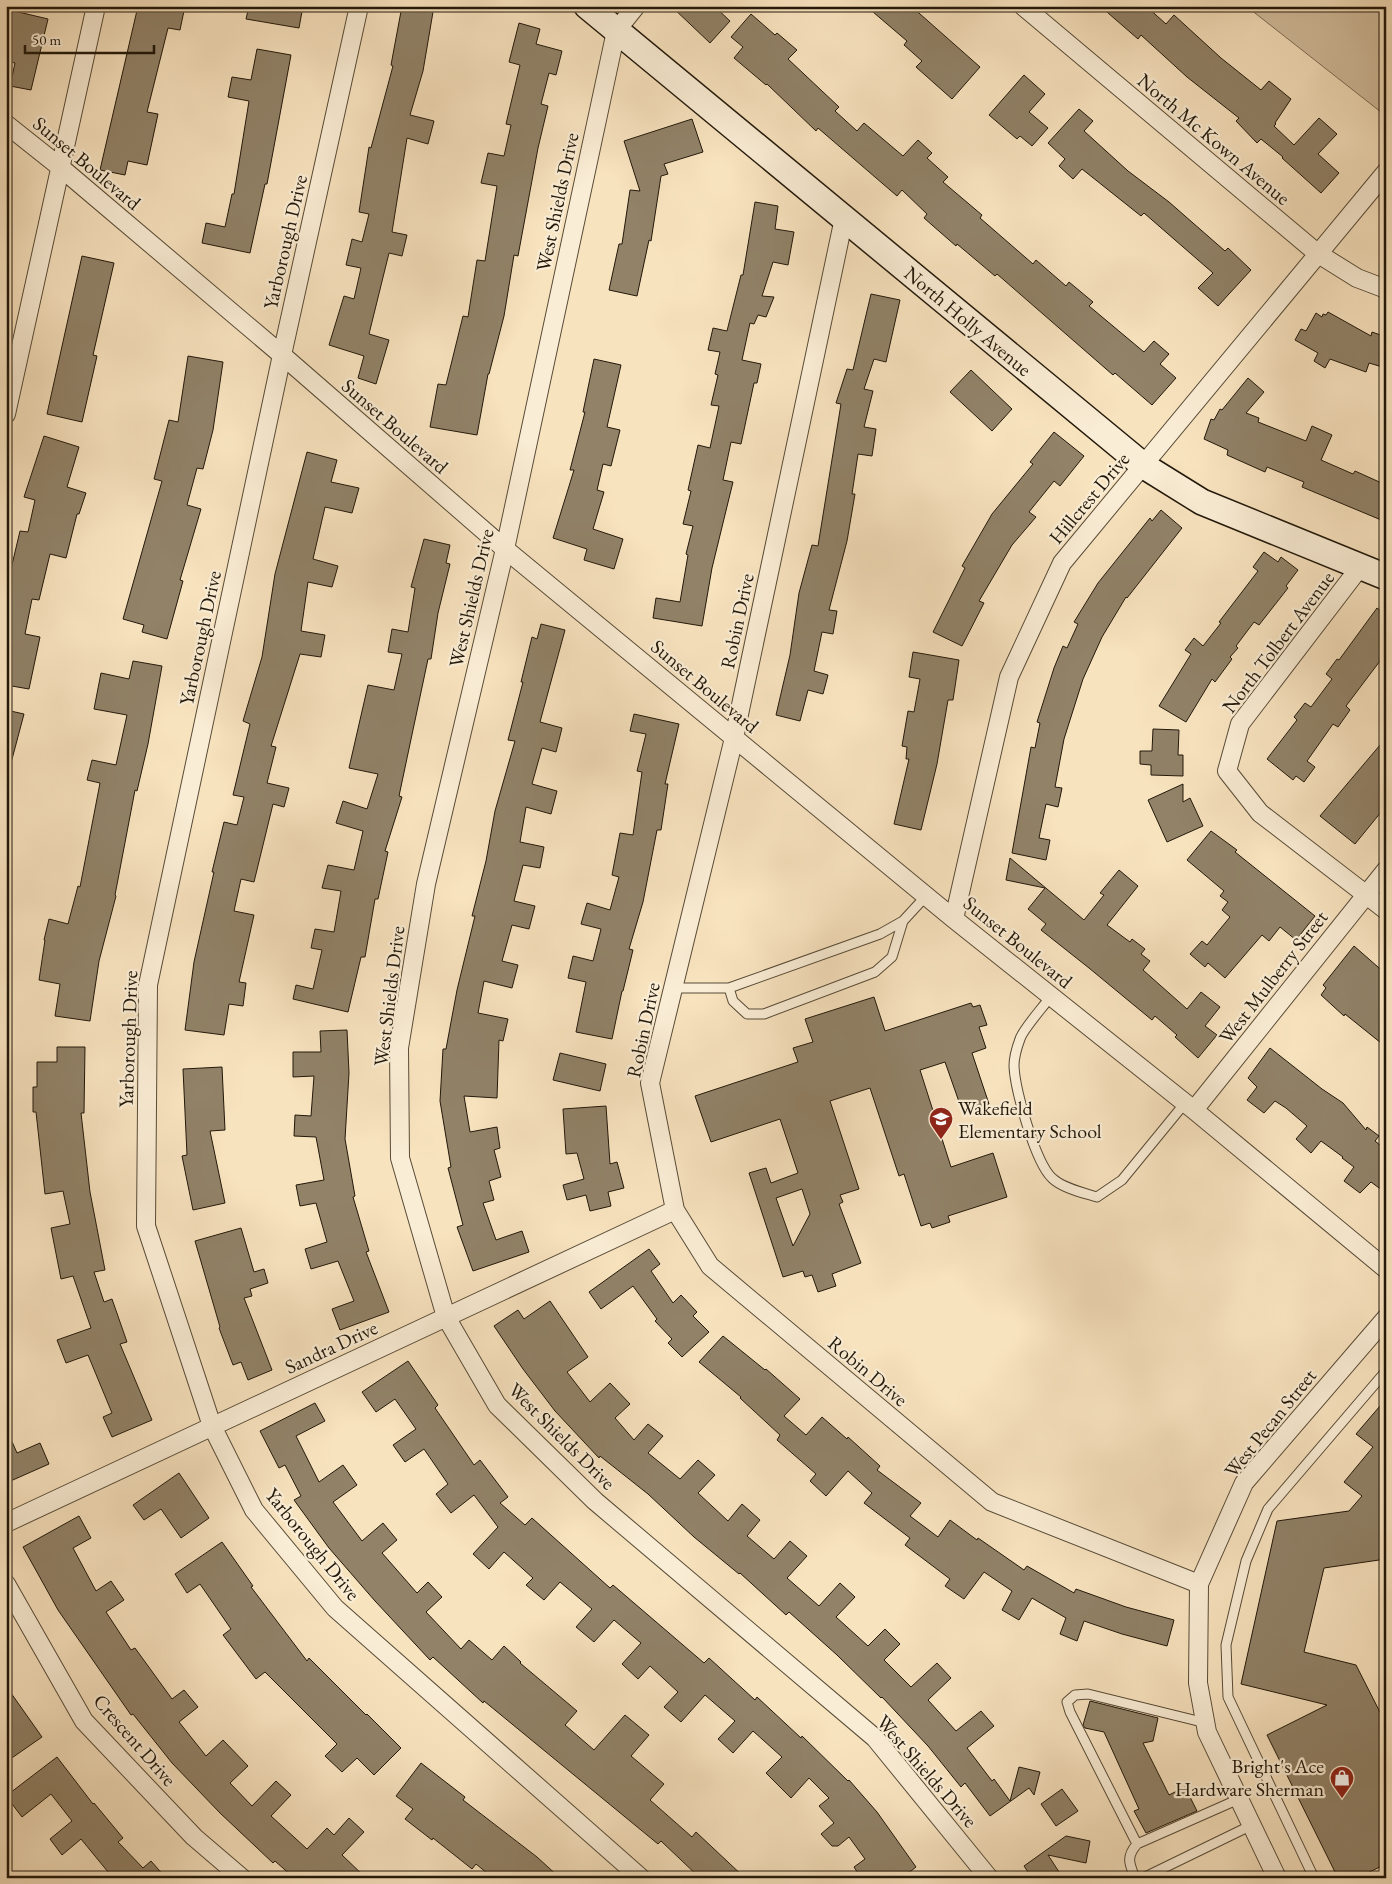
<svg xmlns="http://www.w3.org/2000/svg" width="1392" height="1884" font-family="'EB Garamond',serif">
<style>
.green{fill:#d4c0a0;stroke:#7b6c55}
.building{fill:#918268;stroke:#22180a;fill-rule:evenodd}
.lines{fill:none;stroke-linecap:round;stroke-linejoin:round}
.lane-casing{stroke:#584b37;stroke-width:11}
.street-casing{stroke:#584b37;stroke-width:20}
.secondary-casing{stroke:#22180a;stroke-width:28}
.lane{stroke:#faedd5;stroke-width:9}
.street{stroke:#faedd5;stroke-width:18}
.secondary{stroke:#faedd5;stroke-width:25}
.labels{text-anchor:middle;stroke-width:4.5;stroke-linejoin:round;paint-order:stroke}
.street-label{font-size:20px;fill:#22180a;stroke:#faedd5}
.poi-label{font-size:20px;fill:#22180a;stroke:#faedd5;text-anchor:start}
</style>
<rect width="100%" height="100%" fill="#f8e3bf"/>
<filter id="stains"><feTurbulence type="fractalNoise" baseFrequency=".004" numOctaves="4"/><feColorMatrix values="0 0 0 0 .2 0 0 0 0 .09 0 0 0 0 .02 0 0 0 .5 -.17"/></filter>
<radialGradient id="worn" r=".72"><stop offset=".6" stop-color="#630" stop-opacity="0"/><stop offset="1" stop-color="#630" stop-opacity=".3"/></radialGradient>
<!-- green -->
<path class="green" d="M1246 6H1386V116Z"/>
<!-- building -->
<path class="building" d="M138 6H185L180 30 168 28 147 112 158 114 147 165 128 161 125 175 100 170Z
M249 6H303L299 28 246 19Z
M402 6H434L423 71 410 115 434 121 428 144 407 138 392 232 407 235 402 256 389 253 369 334 389 340 376 384 358 378 364 356 329 345 344 296 354 299 361 268 346 265 352 239 362 242 369 214 359 212 369 147 371 148 393 66 391 65Z
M671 6H714L730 21 710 43Z
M866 6H911L980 67 952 99 916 67 922 61 904 45 907 41Z
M1100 6H1146L1166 24 1174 15 1221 58 1261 90 1269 81 1291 99 1275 123 1276 124 1274 126 1294 145 1319 118 1337 134 1318 154 1339 173 1321 193 1282 158 1283 157 1261 139 1257 143 1236 121 1239 118 1187 77 1141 35 1138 39Z
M6 9 48 19 31 90 10 86 15 63 6 61Z
M751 14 775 35 777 33 797 50 788 59 839 107 835 111 857 131 864 123 903 156 918 140 932 153 927 158 948 177 943 182 982 215 980 218 1033 264 1036 260 1066 286 1069 282 1093 302 1089 306 1144 352 1154 341 1169 354 1160 364 1176 378 1152 405 1115 373 1113 375 997 274 995 276 957 244 956 246 924 218 927 214 902 190 897 196 818 128 816 131 767 84 766 85 734 58 743 47 731 37Z
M519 23 540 29 536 44 562 51 556 75 549 73 541 104 548 106 538 148 518 256 514 255 504 316 489 374H488L477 435 430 427 438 384 446 385 463 316 468 317 477 260 485 261 497 186 481 183 488 153 504 156 511 125 506 124 520 65 509 62Z
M257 49 291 55 267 184H265L250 253 202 243 206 223 225 227 232 194H234L249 101 228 97 232 77 251 80Z
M1024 75 1045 94 1029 112 1048 128 1032 146 1020 136 1017 139 989 115Z
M1079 109 1093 121 1084 131 1128 171 1169 202 1225 251 1228 248 1251 270 1218 306 1198 288 1213 273 1144 213 1141 216 1082 169 1073 179 1059 166 1065 159 1048 143Z
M692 119 703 152 664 164 668 174 661 176 651 241 649 240 637 296 609 290 619 244H622L630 190 640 191 624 141Z
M755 202 778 206 775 229 794 232 788 265 773 262 762 296 774 297 766 317 758 315 754 324 750 323 742 360 761 364 757 383H754L741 444 731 442 723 480 733 482 712 568 702 626 653 618 656 598 680 602 688 555 686 554 693 526 683 524 691 491 688 490 698 445 710 448 719 406 711 405 718 375 715 374 720 352 708 350 713 328 727 331 741 275H743Z
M82 256 114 263 93 355 97 356 82 422 47 414Z
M871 294 900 300 886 362 874 359 864 389 873 391 864 427 876 429 872 456 858 454 852 494H855L847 541 829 610 837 611 833 634 822 632 814 671 828 675 823 694 808 690 800 721 776 715 790 655 799 593 812 545 818 546 841 404 836 403 847 369 853 370Z
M1328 312 1371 336 1372 332 1386 337V368L1369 363 1366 372 1330 359 1325 368 1314 361 1318 353 1295 340 1301 329 1306 331 1316 313 1322 317 1323 314 1326 315Z
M188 356 223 362 213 430 203 469 197 468 187 505 201 509 180 580 183 581 167 639 142 632 144 625 123 619 162 481 154 479 169 420 178 422Z
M594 359 621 365 607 427 620 430 611 466 603 464 597 490 604 492 593 529 623 539 614 569 584 560 587 549 553 538 574 470H570L585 412H583Z
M971 370 1012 409 992 431 950 392Z
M1248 378 1264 392 1246 413 1259 418 1258 422 1306 441 1312 426 1332 435 1321 460 1353 474 1355 471 1386 485V522L1302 487 1304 482 1267 467 1265 472 1227 455 1228 450 1204 439 1211 419 1214 420 1220 409 1222 410Z
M1054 432 1084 456 1060 486 1054 481 1029 512 1036 517 1012 545 979 601 984 603 962 646 933 632 965 568 962 566 992 514 1033 464 1030 462Z
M44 436 79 447 67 487 86 493 79 514H77L66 558 50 554 39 600 32 599 25 634 40 637 29 689 6 685V590L20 531 28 532 35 500 24 497Z
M307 452 337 460 331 482 359 488 352 513 325 507 313 559 338 566 332 587 308 582 301 631 325 635 321 657 300 654 271 746 276 747 267 783 289 788 284 807 273 804 254 882 241 879 234 911 254 915 239 982 246 983 243 1006 229 1004 224 1035 185 1030 194 962 214 872H212L224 822 237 825 244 797 233 795 250 724 243 721 262 657 275 574Z
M1161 510 1182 528 1127 598 1126 597 1102 637 1083 679 1064 739 1055 787 1062 788 1058 807 1046 804 1039 838 1050 840 1046 860 1012 853 1031 747 1035 748 1040 723 1037 722 1054 668 1063 646 1067 648 1078 624 1074 622 1098 583 1150 518 1152 521Z
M424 539 450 545 446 563 450 564 438 613 431 659H428L399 796 402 797 385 851 388 852 378 899H375L365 957H361L348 1012 293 999 296 985 313 989 322 950 311 948 315 929 334 932 341 891 322 888 328 865 354 870 363 831 336 823 343 801 367 809 378 774 349 768 368 685 394 690 402 654 388 652 392 629 408 632 415 588 411 587Z
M1264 552 1278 562 1281 557 1298 570 1286 586 1288 588 1259 625 1254 622 1236 646 1238 648 1230 657 1232 659 1215 682 1212 679 1186 722 1159 706 1191 654 1185 650 1194 638 1203 646 1221 623 1219 622 1258 571 1253 567Z
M1377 608 1386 615V653L1346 706 1350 710 1338 727 1333 724 1307 761 1315 767 1304 782 1296 776 1293 780 1267 759 1297 720 1294 717 1305 703 1311 707 1332 679 1326 674 1337 659 1339 660Z
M541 624 565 630 540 722 562 728 556 752 542 748 532 784 557 791 551 814 526 807 520 842 544 847 540 868 523 865 514 901 535 906 529 929 512 925 502 961 518 965 512 988 484 981 478 1013 508 1019 503 1041 499 1040 497 1098 464 1096 470 1132 497 1127 500 1148 494 1150 501 1177 489 1181 494 1200 483 1203 496 1240 522 1231 529 1252 473 1271 457 1227 463 1225 448 1168 451 1167 440 1101 443 1049H446L457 990 475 916H472L486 861 495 811 515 741 508 740 523 682H521L532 637 537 639Z
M913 652 959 660 953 700H948L937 764 921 830 894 824 909 759H906L907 747 902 746 908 711 914 712 920 679 909 677Z
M133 661 162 666 148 744 137 791 135 790 115 895 116 896 99 961 90 1021 55 1016 60 984 39 980 45 940H44L49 919 68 924 78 886 80 887 100 783 87 780 92 760 116 765 127 715 94 709 101 673 129 679Z
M6 710 24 714 11 763 6 762Z
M634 714 679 724 665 784H668L661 830H657L643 902 629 949 633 950 623 991H622L612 1039 576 1032 586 982 568 978 573 956 593 961 601 929 581 924 587 903 610 910 619 877 612 875 620 833 633 835 642 772 637 771 646 734 630 731Z
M1153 729 1179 730 1178 755H1183V776L1151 775V765L1140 764V751H1152Z
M1386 738V806L1355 844 1320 816Z
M1183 784V802L1190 798 1203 826 1167 842 1148 800Z
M1211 831 1237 850 1235 852 1315 916 1296 940 1280 927 1269 941 1262 935 1225 978 1208 963 1205 967 1190 954 1202 941 1207 945 1230 917 1222 910 1228 902 1220 896 1224 891 1187 860Z
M1010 858 1084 920 1104 895 1100 893 1119 870 1138 886 1107 925 1130 942 1132 939 1145 949 1141 954 1150 961 1143 970 1187 1009 1201 992 1220 1007 1205 1026 1217 1035 1198 1058 1175 1037 1177 1035 1155 1016 1152 1020 1089 968 1041 930 1046 924 1028 909 1045 888 1006 880Z
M1354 946 1386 974V1047L1345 1014 1344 1016 1321 995 1326 988 1323 985Z
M874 997 885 1031 971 1003 973 1007 980 1005 987 1025 979 1027 986 1048 972 1053 989 1104 963 1113 945 1062 920 1070 951 1167 993 1153 1007 1197 948 1216 950 1222 932 1228 930 1223 921 1226 904 1174 899 1176 870 1088 830 1101 859 1189 840 1195 843 1202 839 1204 861 1263 832 1274 836 1286 818 1292 812 1275 805 1277 803 1271 783 1277 749 1173 766 1168 771 1183 798 1173 780 1119 711 1142 695 1096 798 1062 793 1048 813 1042 805 1019ZM802 1189 810 1214 793 1246 776 1198Z
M347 1030 349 1073 345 1139 355 1196 353 1197 369 1251 366 1252 389 1312 340 1330 332 1309 354 1301 338 1261 311 1269 305 1249 327 1242 316 1203 300 1206 296 1185 324 1180 316 1137 294 1136 295 1115 311 1116 314 1076 293 1077V1052H321L320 1031Z
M57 1047H85L84 1113H81L90 1192 105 1270 94 1272 104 1302 112 1299 127 1342 120 1344 152 1420 112 1437 103 1417 112 1413 88 1355 66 1363 57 1340 91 1328 73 1276 61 1279 51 1228 70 1224 63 1191 45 1194 36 1112H33V1087H37V1062H57Z
M1270 1048 1322 1089 1343 1103 1366 1130 1367 1127 1379 1136 1375 1141 1386 1150V1193L1371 1182 1360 1193 1344 1181 1354 1167 1342 1158 1343 1157 1321 1141 1311 1153 1296 1139 1307 1126 1286 1108 1275 1101 1264 1113 1247 1100 1257 1087 1248 1078Z
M560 1053 606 1064 600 1091 553 1080Z
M222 1067 225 1130 210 1131 225 1203 193 1210 182 1156 187 1155 183 1069Z
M606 1106 610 1164 617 1162 624 1188 608 1192 611 1206 590 1211 586 1195 567 1200 563 1185 584 1179 577 1153 566 1154 563 1109Z
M241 1228 254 1272 264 1269 268 1283 250 1289 252 1296 244 1298 272 1370 248 1380 241 1362 233 1365 219 1328 220 1327 195 1241Z
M649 1249 660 1264 651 1271 673 1303 681 1295 697 1312 693 1316 709 1332 682 1357 668 1343 672 1339 655 1321 657 1319 633 1286 601 1309 589 1292Z
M550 1301 588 1357 567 1372 590 1402 610 1383 630 1404 615 1418 634 1440 648 1424 663 1436 648 1453 680 1479 698 1460 715 1475 698 1493 728 1521 742 1504 760 1520 747 1536 774 1559 790 1541 807 1556 787 1578 819 1606 840 1583 855 1597 836 1617 868 1646 885 1629 900 1644 884 1660 911 1687 937 1663 951 1678 928 1700 956 1731 981 1711 994 1726 967 1748 992 1781 994 1779 1010 1801 1019 1767 1040 1772 1034 1795 1029 1788 990 1816 965 1783 961 1787 928 1746 882 1697 881 1698 837 1655 789 1612 786 1615 740 1573 739 1574 694 1537 648 1494 600 1456 599 1458 555 1411 523 1369 494 1326 518 1310 524 1319Z
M723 1336 765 1370 766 1369 800 1399 784 1416 806 1435 822 1417 847 1439 848 1437 880 1466 877 1470 921 1503 910 1516 938 1537 950 1520 977 1540 978 1538 1024 1570 1027 1566 1074 1593 1076 1589 1126 1607 1174 1620 1167 1646 1122 1634 1084 1621 1077 1641 1060 1634 1066 1618 1032 1598 1019 1620 1002 1610 1012 1591 984 1572 964 1599 945 1586 950 1579 905 1545 910 1538 864 1503 872 1493 848 1471 826 1496 810 1481 816 1474 777 1440 780 1435 740 1398 741 1397 699 1362Z
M408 1361 438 1405 435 1408 474 1465 480 1460 508 1497 500 1503 525 1525 532 1518 610 1588 613 1585 704 1663 709 1658 755 1700 757 1697 801 1738 802 1736 848 1781 849 1780 877 1812 916 1867 902 1878H861L854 1867 865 1859 849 1837 838 1846H832L821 1834 834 1823 819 1806 829 1798 809 1778 791 1798 766 1773 782 1757 753 1731 733 1753 718 1739 735 1721 705 1695 681 1722 664 1707 678 1692 650 1666 638 1679 622 1664 641 1643 614 1620 594 1642 576 1627 592 1609 560 1582 544 1600 526 1585 533 1578 504 1552 489 1569 473 1554 498 1527 474 1495 451 1513 436 1494 448 1484 424 1449 405 1462 393 1445 416 1429 395 1399 376 1412 362 1392Z
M1386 1399V1559L1324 1568 1304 1652 1356 1665 1386 1724V1864L1357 1878H1338L1267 1735 1327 1705 1241 1684 1277 1521 1349 1511 1362 1496 1344 1482 1373 1447 1356 1434Z
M315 1403 325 1421 296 1436 319 1482 343 1465 357 1485 333 1502 362 1541 383 1523 397 1540 382 1553 417 1593 428 1582 442 1597 426 1612 461 1649 469 1640 492 1660 504 1646 521 1662 520 1663 577 1711 565 1725 594 1750 625 1715 649 1735 631 1756 664 1784 650 1800 692 1837 696 1832 745 1878H700L661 1841 658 1844 484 1701 483 1703 433 1657 430 1660 375 1601 329 1548 294 1500 301 1496 285 1465 279 1468 260 1431Z
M6 1428 17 1453 40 1443 49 1464 6 1483Z
M179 1473 209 1518 181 1538 161 1509 144 1520 133 1505Z
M79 1516 91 1538 73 1548 96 1591 111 1581 124 1600 106 1612 131 1650 135 1648 172 1699 184 1690 198 1707 179 1722 206 1756 223 1740 248 1766 230 1783 252 1806 276 1781 291 1795 271 1816 307 1849 327 1828 334 1835 349 1818 364 1832 342 1855 366 1878H294L275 1861 273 1863 220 1813 172 1763 133 1714 131 1715 58 1610 23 1547Z
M222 1542 253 1586 251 1587 307 1661 309 1658 366 1715 367 1714 401 1748 374 1775 357 1758 342 1772 325 1756 337 1744 265 1672 256 1679 223 1635 231 1629 200 1584 187 1593 175 1574Z
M6 1686 42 1737 6 1762Z
M1090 1701 1158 1718 1153 1741 1143 1743 1169 1795 1185 1787 1197 1811 1146 1833 1134 1811 1139 1809 1104 1732 1085 1728 1083 1725Z
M57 1757 93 1804 94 1803 123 1838 118 1842 143 1868 151 1861 166 1878H113L81 1839 62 1855 50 1839 72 1821 51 1794 22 1817 6 1796Z
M421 1763 465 1797 463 1800 537 1857 560 1878H493L476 1864 472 1869 433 1838 432 1840 405 1819 413 1809 396 1796Z
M1062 1789 1078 1811 1056 1826 1041 1804Z
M1066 1836 1090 1841 1086 1863 1048 1855 1063 1878H1032L1024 1866Z"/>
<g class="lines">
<defs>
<path id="lane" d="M673 988H729L880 934 903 921 926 896
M729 988 733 1001 747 1014H764L875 972 892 957 903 921
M1051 996C1044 1006 1023 1029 1020 1039 1017 1047 1014 1058 1014 1066 1015 1089 1035 1162 1052 1178 1062 1188 1084 1193 1097 1197L1122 1180 1185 1103
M1137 1844 1239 1799
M1135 1878C1129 1863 1126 1857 1137 1844L1070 1712 1067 1702 1075 1695 1088 1694 1206 1723
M1143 1878 1252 1825
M1314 1878 1228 1697 1226 1645 1246 1561 1268 1509 1386 1371"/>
<path id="street" d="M359 6 282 355 148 985 146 1226 212 1426 254 1510 335 1608 641 1878
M636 6 616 31 505 549 426 884 399 1048 400 1158 446 1317 497 1405 595 1501 875 1738 989 1878
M1023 6 1317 253 1357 278 1386 289
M6 124 60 167 282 355 505 549 954 919 1194 1110 1386 1269
M844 218 734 738 650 1083 675 1210 710 1266 992 1502 1199 1584
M6 414 96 6
M1360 567 1240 724 1227 771 1260 813 1386 910
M954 919 1009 677 1062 563 1386 172
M1194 1110 1386 870
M6 1523 675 1210
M6 1584 84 1721 194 1837 242 1878
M1277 1878 1207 1732 1198 1683 1199 1584 1244 1483 1386 1318"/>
<path id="secondary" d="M587 6 1144 466 1202 502 1386 577"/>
</defs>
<!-- lane casing -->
<use href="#lane" class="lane-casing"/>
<!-- street casing -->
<use href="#street" class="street-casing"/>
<!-- secondary casing -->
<use href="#secondary" class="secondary-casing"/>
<!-- lane -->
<use href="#lane" class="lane"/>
<!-- street -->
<use href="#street" class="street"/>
<!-- secondary -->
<use href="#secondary" class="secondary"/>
</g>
<!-- icons -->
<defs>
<symbol id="school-pin" viewBox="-11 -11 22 30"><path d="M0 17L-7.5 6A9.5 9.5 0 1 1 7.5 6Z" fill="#8f2418" stroke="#faedd5"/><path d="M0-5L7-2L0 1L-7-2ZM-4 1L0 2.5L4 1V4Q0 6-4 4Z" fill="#fff"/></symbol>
<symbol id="shop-pin" viewBox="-11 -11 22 30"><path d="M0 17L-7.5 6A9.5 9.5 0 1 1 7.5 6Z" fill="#8f2418" stroke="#faedd5"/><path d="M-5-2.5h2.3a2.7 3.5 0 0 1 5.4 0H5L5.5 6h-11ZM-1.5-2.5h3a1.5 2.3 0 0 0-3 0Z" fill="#fff"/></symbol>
</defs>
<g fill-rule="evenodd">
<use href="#school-pin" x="927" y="1105" width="28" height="38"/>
<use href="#shop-pin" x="1328" y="1764" width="28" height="38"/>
</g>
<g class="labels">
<!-- street labels -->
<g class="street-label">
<text transform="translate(1214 139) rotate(40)" y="7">North Mc Kown Avenue</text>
<text transform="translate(87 163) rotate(40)" y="7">Sunset Boulevard</text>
<text transform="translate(557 202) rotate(-78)" y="7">West Shields Drive</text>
<text transform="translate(285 242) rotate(-77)" y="7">Yarborough Drive</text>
<text transform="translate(968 321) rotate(40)" y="7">North Holly Avenue</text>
<text transform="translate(395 426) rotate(41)" y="7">Sunset Boulevard</text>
<text transform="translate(1089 498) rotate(-50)" y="7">Hillcrest Drive</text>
<text transform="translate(471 598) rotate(-77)" y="7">West Shields Drive</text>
<text transform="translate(737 621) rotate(-78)" y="7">Robin Drive</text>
<text transform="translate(200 638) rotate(-78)" y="7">Yarborough Drive</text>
<text transform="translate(1278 642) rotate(-53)" y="7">North Tolbert Avenue</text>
<text transform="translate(705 686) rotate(40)" y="7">Sunset Boulevard</text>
<text transform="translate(1018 942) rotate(39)" y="7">Sunset Boulevard</text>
<text transform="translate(1273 977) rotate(-52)" y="7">West Mulberry Street</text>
<text transform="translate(389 996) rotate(-83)" y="7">West Shields Drive</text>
<text transform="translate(643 1030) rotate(-78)" y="7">Robin Drive</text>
<text transform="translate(128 1039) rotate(-88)" y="7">Yarborough Drive</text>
<text transform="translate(331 1347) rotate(-25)" y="7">Sandra Drive</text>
<text transform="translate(868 1371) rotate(40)" y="7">Robin Drive</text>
<text transform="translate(1270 1423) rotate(-51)" y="7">West Pecan Street</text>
<text transform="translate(562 1436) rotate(45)" y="7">West Shields Drive</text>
<text transform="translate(313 1544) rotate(51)" y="7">Yarborough Drive</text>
<text transform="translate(135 1740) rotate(49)" y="7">Crescent Drive</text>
<text transform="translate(927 1771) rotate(49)" y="7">West Shields Drive</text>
</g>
<!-- poi labels -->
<g class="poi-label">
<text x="958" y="1115">Wakefield<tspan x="958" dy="23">Elementary School</tspan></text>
<text x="1324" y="1773" text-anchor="end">Bright's Ace<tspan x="1324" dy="23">Hardware Sherman</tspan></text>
</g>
</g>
<!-- margin -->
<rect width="1392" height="1884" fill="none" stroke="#f8e3bf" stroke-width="25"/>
<rect x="8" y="8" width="1377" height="1869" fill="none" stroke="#22180a" stroke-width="2.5"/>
<rect x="12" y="12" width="1367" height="1859" fill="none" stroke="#22180a"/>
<!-- scale -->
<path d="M25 45v8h129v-8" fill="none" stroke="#22180a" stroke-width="2.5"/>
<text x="32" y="45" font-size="15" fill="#22180a" stroke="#faedd5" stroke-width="4" paint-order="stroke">50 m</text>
<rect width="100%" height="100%" filter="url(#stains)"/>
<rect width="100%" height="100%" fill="url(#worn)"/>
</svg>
